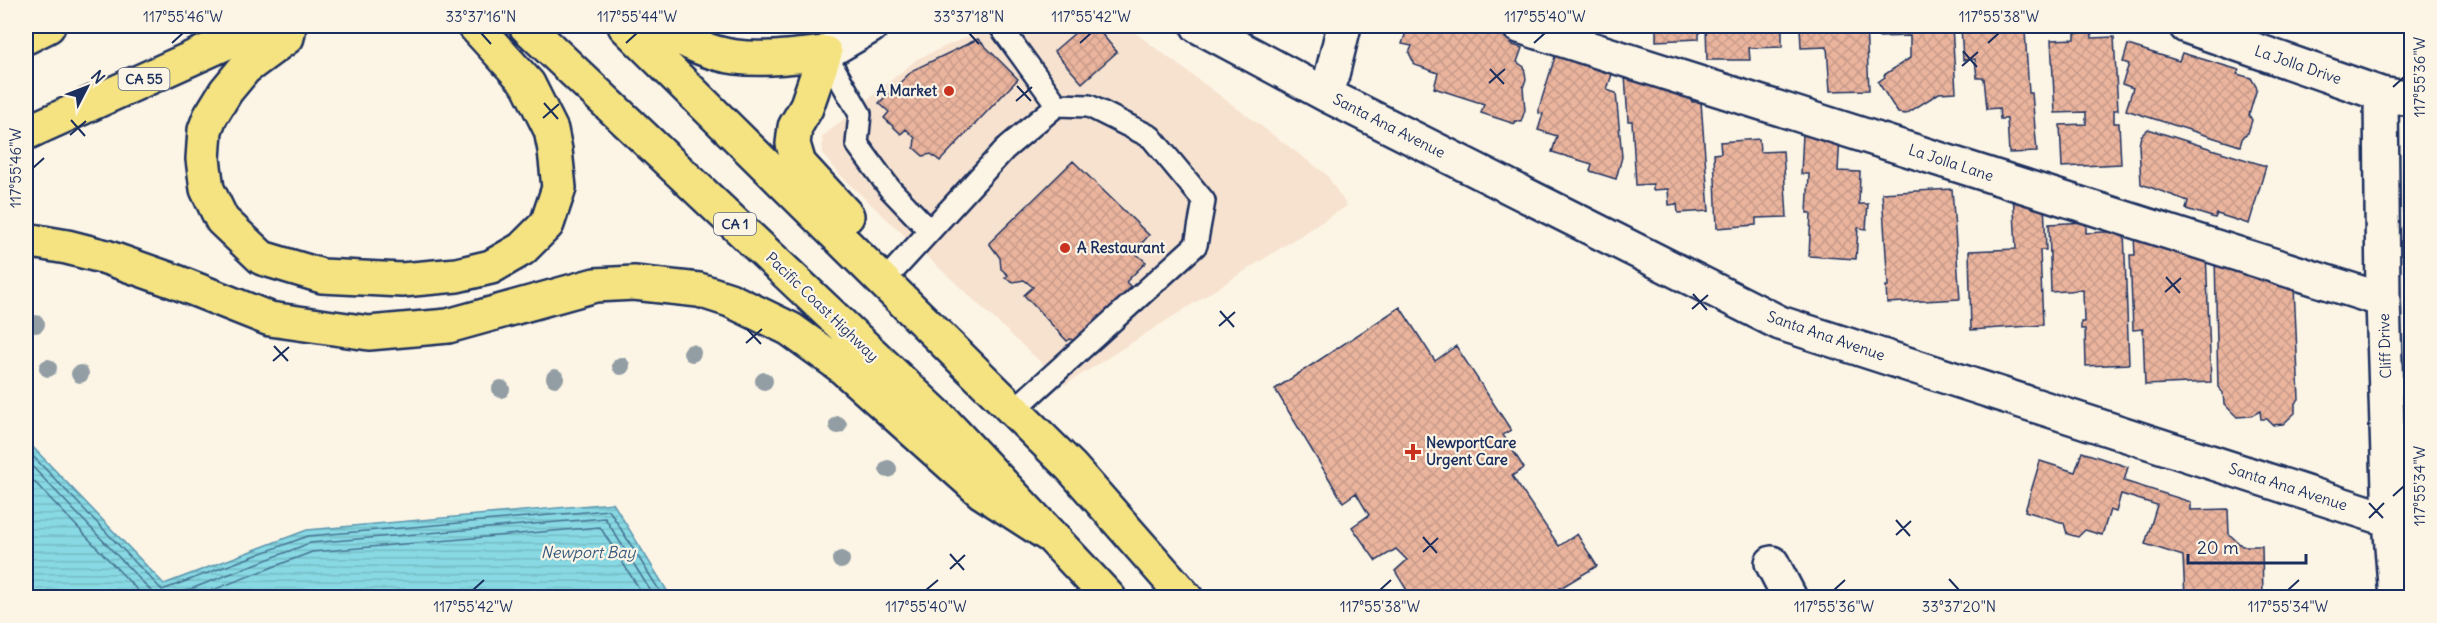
<svg xmlns="http://www.w3.org/2000/svg" width="2437" height="623" font-family="Delius,sans-serif">
<style>
.built{fill:#f7e2cf}
.water{fill:url(#water-rules);stroke:#5c95ae;stroke-width:1.5}
.lines{fill:none;stroke-linecap:round;stroke-linejoin:round}
.shore{stroke:#477393;stroke-width:1.5}
.building{fill:url(#building-cross-hatch);stroke:#1b2f5e;stroke-width:1.5}
.lane-casing{stroke:#1b2f5e;stroke-width:26}
.street-casing{stroke:#1b2f5e;stroke-width:38}
.secondary-casing{stroke:#1b2f5e;stroke-width:38}
.primary-casing{stroke:#1b2f5e;stroke-width:38}
.highway-casing{stroke:#1b2f5e;stroke-width:38}
.lane{stroke:#fcf5e5;stroke-width:21}
.street{stroke:#fcf5e5;stroke-width:33}
.secondary{stroke:#fcf5e5;stroke-width:33}
.primary{stroke:#f5e381;stroke-width:33}
.highway{stroke:#f5e381;stroke-width:33}
.tree{fill:#929da4}
.ticks{fill:none;stroke:#1b2f5e;stroke-width:2}
.poi-dot{fill:#c8321e;stroke:#fcf5e5;stroke-width:2}
.labels{text-anchor:middle;stroke-width:4.5;stroke-linejoin:round;paint-order:stroke}
.shield{fill:#fcf5e5;stroke:#5e6a86;stroke-width:1.5}
.shield-label{font-size:14px;font-weight:bold;fill:#1b2f5e}
.street-label{font-size:15px;fill:#1b2f5e;stroke:#fcf5e5}
.poi-label{font-size:15px;font-weight:bold;fill:#1b2f5e;stroke:#fcf5e5;text-anchor:start}
.water-label{font-size:16px;font-style:italic;fill:#365a7f;stroke:#fcf5e5}
.neatline{fill:none;stroke:#1b2f5e;stroke-width:2}
.ticks-label{font-size:15px;text-anchor:middle;fill:#1b2f5e}
</style>
<defs>
<pattern id="water-rules" width="6" height="5" patternUnits="userSpaceOnUse" patternTransform="scale(1.5)"><rect width="6" height="5" fill="#88d9e3"/><path d="M0 2.5h6" fill="none" stroke="#75bbc5"/></pattern>
<pattern id="building-cross-hatch" width="8" height="8" patternUnits="userSpaceOnUse" patternTransform="scale(1.5)"><rect width="8" height="8" fill="#eab49d"/><path d="M0 0l8 8M0 8l8-8" fill="none" stroke="#c89b8a"/></pattern>
</defs>
<rect width="100%" height="100%" fill="#fcf5e5"/>
<filter id="ink" filterUnits="userSpaceOnUse"><feTurbulence type="fractalNoise" baseFrequency=".0167" numOctaves="2"/><feDisplacementMap in="SourceGraphic" scale="12" xChannelSelector="R" yChannelSelector="G"/><feConvolveMatrix kernelMatrix="1 2 1 2 8 2 1 2 1" color-interpolation-filters="sRGB"/></filter>
<g filter="url(#ink)">
<!-- built -->
<path class="built" d="M991 26H1126L1326 174 1347 206 1065 385 846 181 823 155 822 137 917 59Z"/>
<!-- water -->
<path class="water" d="M26 440 164 584 307 530 613 503 671 597H26Z"/>
<g class="lines">
<!-- shore -->
<path class="shore" d="M26 449 162 590 308 536 609 510 664 598
M26 460 153 593 160 597H170L310 543 605 518 655 598
M26 473 145 598
M192 598 312 552 600 527 645 598"/>
</g>
<!-- building -->
<path class="building" d="M1083 26H1095L1117 52 1082 83 1054 51Z
M1408 26H1493L1514 32 1510 44 1522 48 1517 62 1524 67 1526 79 1523 88 1525 110 1521 122 1515 121V124L1481 113 1484 104 1434 88 1438 73 1415 65 1409 53 1412 46 1402 44Z
M1621 26H1699V39L1656 41V26L1621 27Z
M1706 26H1782V47L1749 48 1750 60H1707Z
M1800 26H1866L1869 90 1830 91 1827 47 1801 48Z
M1878 26H1952L1956 92 1939 93 1906 114 1898 113 1878 82 1885 77 1884 75 1910 58V36L1878 37Z
M1961 26H2006L2007 32 2025 31 2029 93H2032L2037 152 2009 153 2007 119H2000L1999 108 1987 109 1984 78H1977L1975 59 1963 60Z
M2091 32 2092 38 2114 37 2118 110H2114V123H2119L2121 164 2062 167 2060 125 2086 124V112L2055 113 2051 40 2075 39V33Z
M978 39 1018 79 940 161 931 154 923 156 914 148 915 138 906 129 901 134 884 118 889 112 879 103 913 70Z
M2128 45 2179 61 2182 53 2239 70 2237 74 2251 78 2257 88 2249 115 2252 120 2248 133 2243 136 2240 146 2126 110 2133 88 2122 84 2129 64 2123 62Z
M1558 47 1613 71 1607 90 1616 93 1622 157 1616 179 1590 171 1592 164 1552 152 1557 136 1538 130 1543 114 1539 113V108Z
M1625 75 1691 89 1692 102H1701L1709 211 1678 213 1677 204 1669 205 1668 189 1653 190V184L1636 185 1632 121H1628Z
M2148 129 2266 166 2249 224 2217 214 2215 218 2186 209 2188 201 2141 184 2139 145 2141 136Z
M1803 133 1840 136 1838 171 1860 172 1859 204H1868L1866 229 1858 228 1856 259 1809 256 1811 213H1807L1809 174H1801Z
M1759 139 1760 152 1783 151 1787 217 1756 218V225L1717 228 1714 154 1721 153 1720 142Z
M1073 161 1149 235 1134 252 1146 262 1126 282 1132 288 1075 341 1070 339 1067 341 1024 295 1033 287 1024 280 1013 282 1005 278 1008 275 1001 269 1000 258 989 243Z
M1952 189 1960 299 1887 303 1886 286H1888L1882 193Z
M2013 191 2044 201 2046 250H2040L2043 325 1971 330 1969 251 2016 249Z
M2086 222V233L2124 231 2129 364 2086 366 2085 329H2081V322H2084L2083 290 2051 292 2049 224Z
M2134 236 2206 251 2211 382 2145 385 2143 329 2133 330 2130 255H2135Z
M2215 258 2294 286 2299 399 2295 403V413L2283 424 2273 425 2267 419H2261L2260 411 2251 416 2237 417 2224 404 2223 393 2218 387Z
M1400 307 1435 361 1456 346 1511 430 1503 435 1524 468 1512 476 1559 546 1577 534 1597 566 1544 598H1402L1408 592 1395 571 1407 560 1396 549 1376 561 1352 527 1369 515 1356 493 1343 502 1275 389Z
M2082 452 2128 467 2124 481 2191 502V510L2228 509 2229 534 2242 546H2262L2263 598H2185L2183 556 2145 544 2157 505 2121 494 2116 512 2110 510 2102 535 2085 530 2078 537 2067 534 2064 523 2025 511 2040 461 2075 472Z"/>
<g class="lines">
<defs>
<path id="lane" d="M1000 26 1057 105
M825 53 860 114 857 144 890 189 930 231
M896 268 1005 149 1057 105 1089 106 1151 137 1204 201 1196 245 1014 410"/>
<path id="street" d="M1198 26 1327 95 1780 323 2390 520
M1519 26 2383 300
M2186 26 2381 94 2412 99
M2381 94 2383 300 2390 520 2396 598
M1327 95 1344 26
M1772 563 1790 598"/>
<path id="secondary" d="M825 53 871 26"/>
<path id="primary" d="M26 37 48 26
M26 133 263 26"/>
<path id="highway" d="M289 26 287 37 245 68 226 91 210 117 205 130 203 159 207 189 222 220 262 258 322 276 402 280 457 275 491 267 522 249 547 224 559 188 555 150 551 130 528 84 475 26
M526 26 944 422 1109 598
M625 26 1071 467 1186 598
M661 26C721 67 757 60 825 53L806 108 795 127 793 144 799 164 847 216
M26 240 67 247 106 257 174 281 270 319 369 333 448 326 595 285 634 283 699 290 730 300 790 329 840 365 982 492 1055 539"/>
</defs>
<!-- lane casing -->
<use href="#lane" class="lane-casing"/>
<!-- street casing -->
<use href="#street" class="street-casing"/>
<!-- secondary casing -->
<use href="#secondary" class="secondary-casing"/>
<!-- primary casing -->
<use href="#primary" class="primary-casing"/>
<!-- highway casing -->
<use href="#highway" class="highway-casing"/>
<!-- lane -->
<use href="#lane" class="lane"/>
<!-- street -->
<use href="#street" class="street"/>
<!-- secondary -->
<use href="#secondary" class="secondary"/>
<!-- primary -->
<use href="#primary" class="primary"/>
<!-- highway -->
<use href="#highway" class="highway"/>
</g>
<!-- trees -->
<g class="tree">
<circle cx="36" cy="324" r="9"/>
<circle cx="692" cy="353" r="9"/>
<circle cx="621" cy="366" r="9"/>
<circle cx="48" cy="368" r="9"/>
<circle cx="80" cy="374" r="9"/>
<circle cx="555" cy="378" r="9"/>
<circle cx="764" cy="381" r="9"/>
<circle cx="501" cy="389" r="9"/>
<circle cx="838" cy="425" r="9"/>
<circle cx="888" cy="469" r="9"/>
<circle cx="841" cy="560" r="9"/>
</g>
</g>
<!-- ticks -->
<path class="ticks" d="M481 33 491 44M969 33 979 44M172 43 183 33M626 43 637 33M1080 43 1091 33M1534 43 1545 33M1988 43 1999 33M1963 51 1977 67M1962 66 1978 52M1490 69 1504 84M1489 83 1505 69M1017 86 1031 101M2393 87 2404 77M1016 101 1032 87M544 103 558 119M543 118 559 104M71 120 85 136M70 135 86 121M33 168 44 158M2166 277 2180 293M2165 292 2181 278M1693 294 1707 310M1692 309 1708 295M1220 311 1234 327M1219 326 1235 312M747 329 761 344M746 343 762 329M274 346 288 361M273 361 289 347M2393 496 2404 486M2369 503 2383 518M2369 518 2384 503M1896 520 1910 536M1896 535 1911 521M1423 537 1437 553M1423 552 1438 538M950 554 964 570M950 569 965 555M1949 579 1959 590M473 590 484 580M926 590 938 580M1380 590 1391 580M1834 590 1845 580M2288 590 2299 580"/>
<!-- markers -->
<g class="poi-dot">
<circle cx="949" cy="91" r="6"/>
<circle cx="1065" cy="248" r="6"/>
<path d="M1410 443h6v6h6v6h-6v6h-6v-6h-6v-6h6z"/>
</g>
<g class="labels">
<!-- shield labels -->
<g class="shield">
<rect x="118.5" y="68" width="51" height="22" rx="4.5"/>
<rect x="714" y="213" width="42" height="22" rx="4.5"/>
</g>
<g class="shield-label">
<text x="144" y="84">CA 55</text>
<text x="735" y="229">CA 1</text>
</g>
<!-- street labels -->
<g class="street-label">
<text transform="translate(2298 65) rotate(19)" y="5">La Jolla Drive</text>
<text transform="translate(1389 126) rotate(27)" y="5">Santa Ana Avenue</text>
<text transform="translate(1951 163) rotate(18)" y="5">La Jolla Lane</text>
<text transform="translate(822 307) rotate(44)" y="5">Pacific Coast Highway</text>
<text transform="translate(1826 336) rotate(19)" y="5">Santa Ana Avenue</text>
<text transform="translate(2385 346) rotate(-92)" y="5">Cliff Drive</text>
<text transform="translate(2288 487) rotate(18)" y="5">Santa Ana Avenue</text>
</g>
<!-- poi labels -->
<g class="poi-label">
<text x="937" y="96" text-anchor="end">A Market</text>
<text x="1077" y="253">A Restaurant</text>
<text x="1426" y="448">NewportCare<tspan x="1426" dy="17">Urgent Care</tspan></text>
</g>
<!-- water labels -->
<g class="water-label">
<text x="588" y="558">Newport Bay</text>
</g>
</g>
<!-- margin -->
<rect width="2437" height="623" fill="none" stroke="#fcf5e5" stroke-width="66"/>
<!-- north arrow -->
<g transform="translate(87 87) rotate(48)" stroke="#fcf5e5" stroke-width="4.5" paint-order="stroke">
<path d="M0-4.5L10 22L0 15L-10 22Z" fill="#1b2f5e"/>
<text y="-9" font-size="16" font-weight="bold" text-anchor="middle" fill="#1b2f5e">N</text>
</g>
<!-- scale -->
<path d="M2188 554v9h118v-9" fill="none" stroke="#1b2f5e" stroke-width="3"/>
<text x="2197" y="554" font-size="18" fill="#1b2f5e" stroke="#fcf5e5" stroke-width="4.5" paint-order="stroke">20 m</text>
<rect x="33" y="33" width="2371" height="557" class="neatline"/>
<g class="ticks-label">
<text x="183" y="22">117°55'46"W</text>
<text x="481" y="22">33°37'16"N</text>
<text x="637" y="22">117°55'44"W</text>
<text x="969" y="22">33°37'18"N</text>
<text x="1091" y="22">117°55'42"W</text>
<text x="1545" y="22">117°55'40"W</text>
<text x="1999" y="22">117°55'38"W</text>
<text transform="translate(2420 77) rotate(-90)" y="5">117°55'36"W</text>
<text transform="translate(16 168) rotate(-90)" y="5">117°55'46"W</text>
<text transform="translate(2420 486) rotate(-90)" y="5">117°55'34"W</text>
<text x="473" y="612">117°55'42"W</text>
<text x="926" y="612">117°55'40"W</text>
<text x="1380" y="612">117°55'38"W</text>
<text x="1834" y="612">117°55'36"W</text>
<text x="1959" y="612">33°37'20"N</text>
<text x="2288" y="612">117°55'34"W</text>
</g>
</svg>
